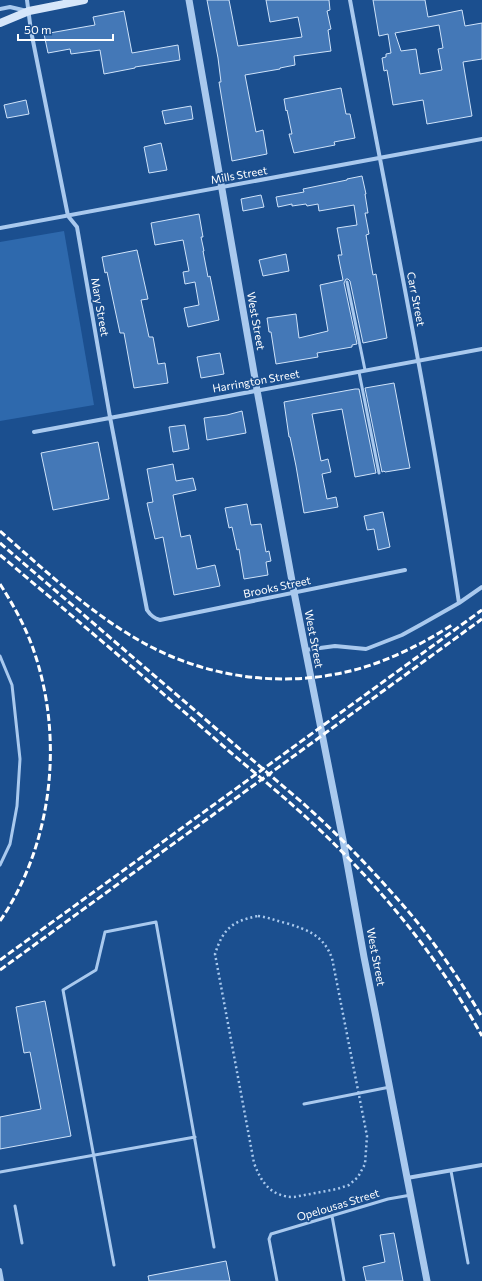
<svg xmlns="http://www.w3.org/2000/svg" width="482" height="1281" font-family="Commissioner,sans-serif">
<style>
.green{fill:#2e69ad}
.building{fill:#4478b7;stroke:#cfe3fa;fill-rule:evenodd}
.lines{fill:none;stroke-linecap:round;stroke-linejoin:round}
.path{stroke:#a9c9ee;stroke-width:2.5;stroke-dasharray:2 3;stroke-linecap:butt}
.service{stroke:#a9c9ee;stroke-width:3}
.minor{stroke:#a9c9ee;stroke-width:4}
.tertiary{stroke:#a9c9ee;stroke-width:7}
.secondary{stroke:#d6e6fa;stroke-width:8}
.rail{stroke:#fff;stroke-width:3;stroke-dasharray:7 3;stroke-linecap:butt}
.labels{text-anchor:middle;stroke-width:3.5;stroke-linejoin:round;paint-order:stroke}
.street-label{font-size:11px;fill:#fff;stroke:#1b4f8f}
</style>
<rect width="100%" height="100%" fill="#1b4f8f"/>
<!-- green -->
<path class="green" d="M64 231 94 405 0 421V242Z"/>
<!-- building -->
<path class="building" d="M207 0H229L238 46 302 37 298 17 270 22 266 0H329L330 10 327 11 331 29 328 30 331 51 294 56 295 65 280 68V69L245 75 256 132 263 130 267 154 232 161 219 82H221L218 58Z
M373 0H425L428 17 462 10 465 26 482 23V59L463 62 472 116 427 124 423 100 393 105 387 70 384 71 382 58 386 57V54L391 53 388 34 379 36ZM439 25 443 48 438 49 442 70 420 74 416 49 401 51 395 33Z
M124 11 132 53 178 45 180 60 135 67V68L104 74 100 50 71 54 70 49 48 53 44 34 95 25 93 17Z
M341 88 346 114H350L355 138 334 142 335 145 294 153 289 134H292L287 110 286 111 284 99Z
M26 100 29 114 7 118 4 105Z
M191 106 193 119 165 124 162 111Z
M161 143 167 170 149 173 144 147Z
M362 176 366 194H365L368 213H365L369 234 366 235 373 275 376 274 387 338 363 343 350 281 348 279H346L344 283 357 344 352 345V347L317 353 318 357 276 364 271 332H269L267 318 296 314 299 338 328 331 320 285 343 280 338 255H342L337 228 357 225 354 205 319 211 318 204 307 206 306 204 292 206V204L278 207 276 197 304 192 303 189 347 180V179Z
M261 195 264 207 243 211 241 199Z
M199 214 203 237H201L204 251H203L208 277 210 276 219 320 188 327 184 308 199 305 195 282 185 284 183 272 189 271 183 240 155 245 151 223Z
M137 250 148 299 141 300 149 337H153L158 364 165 363 168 383 134 388 124 333H120L107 272 105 273 102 257Z
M286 254 289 271 263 276 259 260Z
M220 353 224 374 201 378 197 357Z
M394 383 410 468 385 472 384 471 382 472 365 388Z
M355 389H359L376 473 355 477 342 409 312 414 321 461 328 459 331 472 322 474 327 499 336 497 338 507 304 513 296 466 290 437H289L284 402Z
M242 411 246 433 207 440 204 418 227 415Z
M185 425 189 449 173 452 169 427Z
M98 442 109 499 53 510 41 453Z
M173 464 176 481 193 478 196 490 173 495 181 537 190 535 197 569 215 565 220 586 174 595 163 537 155 539 147 503 153 502 147 469Z
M247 504 251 525 261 524 266 552 269 551 271 561 266 562 268 575 244 579 239 549 237 550 232 527 229 528 225 508Z
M383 512 390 547 378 550 374 529 367 530 364 516Z
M45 1001 71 1136 0 1149V1117L41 1109 30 1052 24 1053 16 1007Z
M394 1233 403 1281H366L363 1267 385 1262 380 1235Z
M226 1261 230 1281H149L148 1276Z"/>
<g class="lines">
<!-- path -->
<path class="path" d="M258 916C268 917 276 921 286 923 308 930 323 935 332 958L367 1136 365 1164 358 1177 349 1185 337 1189 294 1197C271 1197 261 1182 254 1163L215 954C223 929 232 921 258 916Z"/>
<!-- service -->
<path class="service" d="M347 282 365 370
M359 372 379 473
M0 656 12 685 20 759 17 806 10 844 0 865
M304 1104 390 1087
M451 1171 468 1263
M0 1172 195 1137
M15 1206 22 1243
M332 1216 344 1281
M114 1265 63 990 96 970 105 932 156 922 214 1247
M277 1281 269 1239 271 1234 388 1199 411 1195"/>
<!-- minor -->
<path class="minor" d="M27 0 31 31 68 216 77 227 110 417 147 610C151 616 154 618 160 620L405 570
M350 0C387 201 429 401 459 603
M0 9 10 7 27 11
M0 228 482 139
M34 432 482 349
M305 650 335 646 366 649 402 635 422 624 459 603 482 587
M407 1178 482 1165
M0 1270 2 1281"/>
<!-- tertiary -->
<path class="tertiary" d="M189 0 257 390 294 592 343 840 364 957 375 1012 427 1281"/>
<!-- secondary -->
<path class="secondary" d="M0 23 29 11 84 0"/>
<!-- rail -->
<path class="rail" d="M0 531C42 568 87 610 135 638 205 680 293 691 371 665 400 655 427 641 452 625
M0 543 305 805C336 833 365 862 393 894 427 931 456 973 482 1017
M0 555C77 620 154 685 230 752 256 774 283 796 308 819 375 880 438 956 482 1036
M0 584C12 603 23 622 31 643 65 733 54 842 0 921
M0 960 482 610
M0 970 482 619"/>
</g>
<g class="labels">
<!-- street labels -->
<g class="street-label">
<text transform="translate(239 175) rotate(-10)" y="4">Mills Street</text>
<text transform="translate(416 299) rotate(79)" y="4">Carr Street</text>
<text transform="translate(100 307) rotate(80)" y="4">Mary Street</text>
<text transform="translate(256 321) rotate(80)" y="4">West Street</text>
<text transform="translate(256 381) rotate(-10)" y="4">Harrington Street</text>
<text transform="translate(277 587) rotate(-12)" y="4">Brooks Street</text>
<text transform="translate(314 639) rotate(79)" y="4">West Street</text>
<text transform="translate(376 957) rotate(79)" y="4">West Street</text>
<text transform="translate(338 1205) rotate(-17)" y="4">Opelousas Street</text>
</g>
</g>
<!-- scale -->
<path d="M18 34v6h95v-6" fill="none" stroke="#ffffff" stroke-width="2"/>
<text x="24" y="34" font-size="12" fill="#ffffff" stroke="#1b4f8f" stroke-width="3" paint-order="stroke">50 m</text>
</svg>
